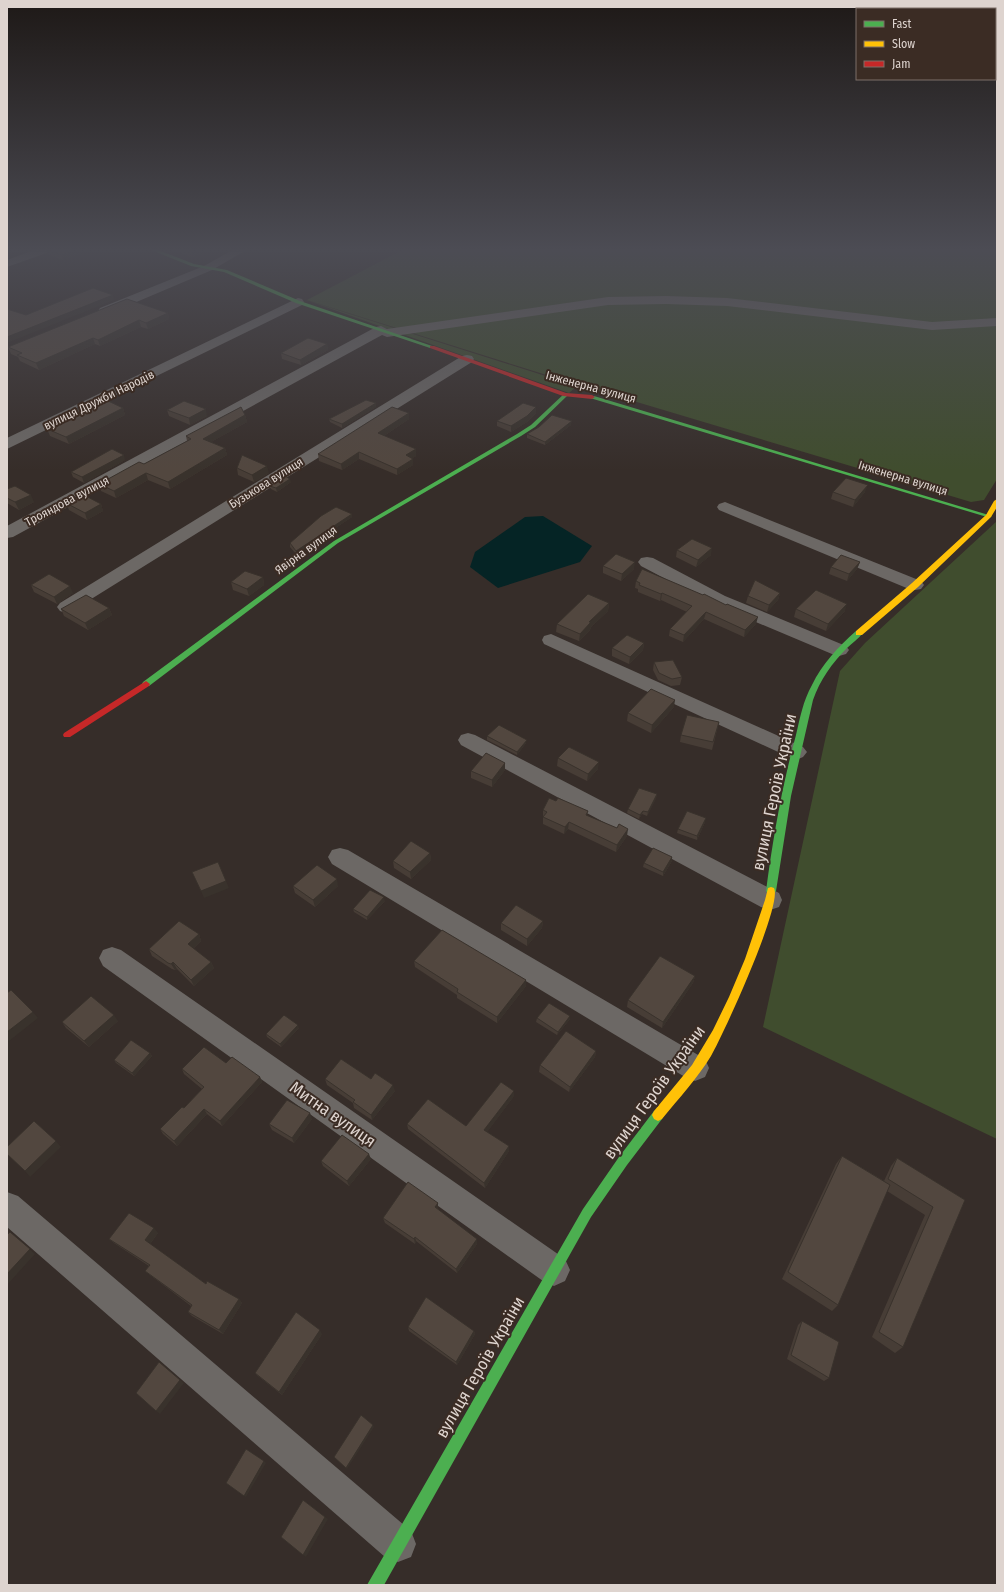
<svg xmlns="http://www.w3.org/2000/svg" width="1004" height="1592" font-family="'Fira Sans Condensed',sans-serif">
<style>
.green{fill:#404d2e}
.water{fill:#052425}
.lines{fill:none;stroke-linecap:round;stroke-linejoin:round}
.street{fill:#6c6865;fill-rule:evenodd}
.fast{fill:#4caf50;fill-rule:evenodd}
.slow{fill:#ffc107;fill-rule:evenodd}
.jam{fill:#c62828;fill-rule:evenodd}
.wall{fill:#473d36}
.shaded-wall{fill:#39322c}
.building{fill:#52473f;stroke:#39322c}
.labels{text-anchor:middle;stroke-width:4;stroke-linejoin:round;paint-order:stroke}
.far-street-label{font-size:12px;fill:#ded4cf;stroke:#3b2c24}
.near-street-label{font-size:17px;fill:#ded4cf;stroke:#3b2c24}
</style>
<rect width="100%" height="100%" fill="#362d29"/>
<!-- green -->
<path class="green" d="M406 248H997V479L984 500 971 502 553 377 307 300Z
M306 300 577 386 569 393Z
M997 521V1139L763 1027 840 671 865 643Z"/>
<!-- water -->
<path class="water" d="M543 516 592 546 580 562 498 588 470 567 475 552 525 517Z"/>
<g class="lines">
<!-- street -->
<path class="street" d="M40 248H56L55 250 7 267V260Z
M236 248H250L212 270 108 314H100L98 311 100 308 204 266Z
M666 296 727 298 932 322 997 318V326L932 330 727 306 666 304 608 305 387 337 382 335 13 537 7 538V526L376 327 381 326 387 329 608 297Z
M298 298 302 299 304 302 302 305 7 449V438Z
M467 355 472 356 474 359 472 362 72 611 66 613 60 611 57 607 60 603 462 356Z
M725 502 921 581 924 585 921 589 915 590 909 589 719 510 717 507 719 504Z
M647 557 653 558 725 596 846 646 849 650 846 654 839 656 832 654 713 604 641 566 638 562 641 558Z
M551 634 803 747 807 752 803 757 796 760 789 757 544 644 542 640 544 636Z
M468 733 475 735 779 893 782 900 779 907 770 910 761 907 461 745 458 740 461 735Z
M340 848 348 850 705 1059 709 1068 705 1077 695 1081 685 1077 332 864 328 857 332 850Z
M112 947 121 950 565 1259 570 1270 565 1281 554 1286 543 1281 103 966 99 958 103 950Z
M7 1192 18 1196 411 1531 416 1544 411 1557 398 1562 385 1557 7 1227Z"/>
<!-- fast -->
<path class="fast" d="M146 248H153L194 264 227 270 300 301 435 347 430 348 296 303 224 272 191 266Z
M565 393 568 395 567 396 535 427 521 436 338 543 149 686H143L142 684 143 682 334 541 517 434 531 425Z
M590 396H594L992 516 989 518 987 517 590 398Z
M856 631H862L863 633C858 639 852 643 847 648 832 663 820 680 813 700L791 796 776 891 774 894 771 895 768 894 766 891C773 838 782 786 796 735 800 718 803 701 812 685 822 664 838 647 856 631Z
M658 1109 662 1111 664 1115 662 1119 627 1165 591 1217 384 1585H367L583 1209 619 1157 654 1111Z"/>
<!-- slow -->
<path class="slow" d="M997 499V507L991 517 918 587 862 635H856V631L912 583 986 515 994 501Z
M771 887 774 888C783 905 723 1035 711 1056 697 1079 679 1098 662 1119L658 1121 654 1119 652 1115 654 1111 692 1065 713 1030 729 997 745 959 765 900 768 888Z"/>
<!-- jam -->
<path class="jam" d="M430 346H434L566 393 592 395 595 397 592 399 563 396 430 348Z
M146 681 150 684 149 686 70 737H64L63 735 64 733Z"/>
</g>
<!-- wall -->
<path class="wall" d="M96 248 63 260 48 254 46 249Z
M166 248H212L192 257Z
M168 313 169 319 148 329 141 327 100 346 95 344 39 370 20 361 18 357 11 354 8 347Z
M327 344 328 350 301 365 282 359 281 353Z
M376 407 342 428 330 422 329 419Z
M536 407V413L527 422 511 432 497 426V421Z
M123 408 125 415 69 444 50 436 47 429 73 416 71 411Z
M167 410 207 416 190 425 169 416Z
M409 413V419L384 436 416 449V456L412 458 413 465 397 475 359 459 342 470 319 461 318 454Z
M245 415 247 422 211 442 225 448 227 455 170 489 148 480 116 498 101 491 99 484 144 464 187 441 186 436Z
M571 425 545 445 527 438V434L539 427Z
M125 460 84 483 73 477 71 472Z
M237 468 269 473 254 482 238 475Z
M291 482 277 492 271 489 270 486Z
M7 489 34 502 19 510 7 503Z
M833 492H865L853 507 831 499Z
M66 503 101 504 103 511 87 520 69 510Z
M352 514V517L296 554 290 547V543Z
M677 550 711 555 696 567 676 557Z
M860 562 857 569 847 581 829 574 831 567Z
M603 566 634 569 621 581 603 573Z
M263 577 264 585 249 596 233 590 231 582Z
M636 581 756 624 744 637 704 619 683 642 669 636 670 629 687 612 661 600 660 601 638 592V589L635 588Z
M31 585 73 593 57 604 34 592Z
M780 593 778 600 767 612 746 603 748 596Z
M609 603 608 611 591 627 590 630 579 641 556 632 557 624Z
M109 608 112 615 88 630 64 616 61 609Z
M796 609 845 611 826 631 794 617Z
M644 643 643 650 629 664 612 656V648Z
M654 662 682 677 680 685 671 686 658 680 653 670Z
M674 707 651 733 627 721 628 713Z
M719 722 712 750 680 742 681 735Z
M487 736 526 743 517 755 487 740Z
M558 758 598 769 587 781 557 766Z
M505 763V770L492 787 471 778V771Z
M657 794 656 798 647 816 642 814 639 819 627 813 628 809Z
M556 801 588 811 587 815 627 836 616 852 568 829 564 834 543 824V810Z
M705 822 697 840 677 833 678 829Z
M430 853 431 860 411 879 394 868 393 861Z
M672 861 663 876 643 867 644 863Z
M293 886H338L315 907 295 893Z
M385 901 367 920 354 912 353 909Z
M543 921 542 928 527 946 501 930V923Z
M199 934 201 941 193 949 211 962 214 968 194 986 177 969 175 970 172 969 152 956 149 949Z
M414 961 526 986 497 1023 457 998V995L415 967Z
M695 976 693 983 662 1028 627 1007 628 1000Z
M537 1018 570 1019 557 1035 536 1022Z
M118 1021 89 1047 66 1028 62 1022Z
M299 1028 281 1047 267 1037 266 1034Z
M596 1051 595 1057 569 1092 539 1072 540 1065Z
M150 1053 152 1056 134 1076 116 1063 114 1060Z
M226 1063 260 1077 262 1082 222 1126 207 1114 177 1146 163 1134 160 1129 184 1108 202 1089 184 1074 182 1069Z
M325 1079H371L395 1091 372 1120 354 1108 353 1103 327 1085Z
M514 1096 487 1132 509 1146V1151L485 1188 408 1129 407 1124 466 1126Z
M312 1119 294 1143 272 1130 269 1124Z
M842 1156 884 1181 891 1166 897 1158 965 1200 903 1347 895 1353 872 1337 925 1215 887 1191 838 1305 832 1311 782 1279 836 1164Z
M371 1159 349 1186 323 1166 321 1161Z
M438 1203V1209L477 1244 457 1273 416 1241 415 1244 385 1223 383 1218Z
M158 1233 150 1244 206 1284 239 1299 242 1303 223 1334 192 1316 188 1312 191 1306 150 1275 145 1271 149 1266 114 1243 109 1239Z
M802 1321 829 1378 824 1381 787 1359 798 1325Z
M408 1327 474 1331 475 1334 457 1365 409 1331Z
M322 1334 282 1395 258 1376 255 1373Z"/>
<!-- shaded-wall -->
<path class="shaded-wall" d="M79 248H96L63 260 62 255Z
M197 248H212L192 257 191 251Z
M113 295 114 300 7 343V337Z
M168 313 169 319 148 329 146 323Z
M139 320 141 327 100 346 98 340Z
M93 338 95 344 39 370 36 363Z
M327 344 328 350 301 365 300 360Z
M376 403V407L342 428V424Z
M536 407V413L527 422 511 432V426Z
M123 408 125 415 69 444 66 437Z
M206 409 207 416 190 425 189 418Z
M409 413V419L378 440V433Z
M245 415 247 422 204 446 203 439Z
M572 421 571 425 545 445V442Z
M225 448 227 455 170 489 168 482Z
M416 449V456L406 462V455Z
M359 452V459L342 470 341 464Z
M124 455 125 460 84 483 82 477Z
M413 459V465L397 475V469Z
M267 466 269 473 254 482 252 475Z
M146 473 148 480 116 498 114 491Z
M290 479 291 482 277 492 276 488Z
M868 485 865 492 853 507 855 500Z
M31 495 34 502 19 510 15 502Z
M101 504 103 511 87 520 85 513Z
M352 514V517L296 554V551Z
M712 548 711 555 696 567 698 560Z
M635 562 634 569 621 581 622 574Z
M860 562 857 569 847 581 849 574Z
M263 577 264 585 249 596 247 589Z
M70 586 73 593 57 604 54 597Z
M662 593 661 600 660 601 661 594Z
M780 593 778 600 767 612 769 605Z
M609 603 608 611 591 627 590 630 579 641 580 634 589 622Z
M847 604 845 611 826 631 828 624Z
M109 608 112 615 88 630 85 623Z
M706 612 704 619 683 642 684 635Z
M758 617 756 624 744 637 745 630Z
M644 643 643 650 629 664 630 657Z
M675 700 674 707 651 733 652 725Z
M527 740 526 743 517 755V752Z
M599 762 598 769 587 781 588 774Z
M505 763V770L492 787V780Z
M657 794 656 798 647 816 648 812Z
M643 811 642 814 639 819 640 815Z
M706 818 705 822 697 840V836Z
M569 822 568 829 564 834 565 827Z
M628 829 627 836 616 852 617 845Z
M430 853 431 860 411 879 410 872Z
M672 857V861L663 876V872Z
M337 879 338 886 315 907 313 900Z
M226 881 229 888 204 898 201 891Z
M384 897 385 901 367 920V917Z
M543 921 542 928 527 946V939Z
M199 934 201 941 191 951 188 944Z
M173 962 177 969 175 970 171 964Z
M211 962 214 968 194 986 191 980Z
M695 976 693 983 662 1028 663 1022Z
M526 980V986L497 1023V1017Z
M33 1012 38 1018 9 1041 7 1039V1032Z
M114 1015 118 1021 89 1047 84 1041Z
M570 1016V1019L557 1035 558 1032Z
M298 1025 299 1028 281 1047 280 1044Z
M596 1051 595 1057 569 1092 570 1087Z
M150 1053 152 1056 134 1076 132 1073Z
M260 1077 262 1082 222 1126 220 1121Z
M393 1085 395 1091 372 1120 371 1115Z
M514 1091V1096L485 1135 484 1130Z
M204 1109 207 1114 177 1146 174 1141Z
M310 1113 312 1119 294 1143 292 1138Z
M56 1141 61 1147 30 1177 25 1171Z
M509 1146V1151L485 1188 484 1183Z
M369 1154 371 1159 349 1186 347 1181Z
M438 1203V1208L436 1212 435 1207Z
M154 1228 158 1233 149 1245 145 1240Z
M10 1232 35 1254 7 1285V1274Z
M415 1237 416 1241 415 1244 414 1239Z
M477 1239V1244L457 1273 456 1269Z
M239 1299 242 1303 223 1334 219 1330Z
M320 1330 322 1334 282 1395 279 1392Z
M474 1331 475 1334 457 1365 456 1362Z
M164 1366 184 1383 160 1414 156 1411Z
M373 1425 374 1427 347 1469 346 1468Z
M264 1461 266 1463 246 1497 244 1496Z
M306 1502 328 1519 306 1557 303 1555Z"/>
<!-- building -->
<path class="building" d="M47 248H79L62 255 46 249Z
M183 248H197L191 251Z
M93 288 113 295 7 337V309L26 315Z
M127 299 168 313 146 323 139 320 98 340 93 338 36 363 17 355 22 353 8 347Z
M308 338 327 344 300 360 281 353Z
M104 399 123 408 66 437 47 429 77 414 71 411 88 403 92 405Z
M366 400 376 403 342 424 329 419Z
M184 401 206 409 189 418 167 410Z
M523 403 536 407 527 416 511 426 497 421Z
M241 407 245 415 203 439 225 448 168 482 146 473 114 491 99 484 139 462 144 464 191 439 186 436Z
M392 407 409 413 378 433 416 449 406 455 413 459 397 469 359 452 341 464 318 454Z
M552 415 572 421 545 442 527 434 539 427Z
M112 449 124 455 82 477 71 472Z
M242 455 267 466 252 475 237 468Z
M285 476 290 479 276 488 270 486Z
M846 478 868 485 855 500 833 492Z
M15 486 31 495 15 502 7 498V489Z
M82 494 101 504 85 513 66 503Z
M336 507 352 514 296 551 290 543 321 516Z
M692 539 712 548 698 560 677 550Z
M616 554 635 562 622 574 603 566Z
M841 555 860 562 849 574 831 567Z
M642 569 703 595 704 594 726 605 727 604 758 617 745 630 706 612 684 635 670 629 692 606 662 593 661 594 639 585 640 583 636 581Z
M245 571 263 577 247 589 231 582Z
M49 574 70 586 54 597 31 585Z
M755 580 780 593 769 605 748 596Z
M816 590 847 604 828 624 796 609Z
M588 594 609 603 589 622H591L580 634 557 624Z
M86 595 109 608 85 623 61 609Z
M627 635 644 643 630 657 612 648Z
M673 660 682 677 672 679 659 673 654 662Z
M651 689 675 700 652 725 628 713Z
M687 715 719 722 713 742 681 735Z
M499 725 527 740 517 752 487 736Z
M569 747 599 762 588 774 558 758Z
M486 753 505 763 492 780 471 771Z
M639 788 657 794 648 812 643 811 640 815 628 809Z
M549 798 556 801 558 798 588 811 586 815 617 828 619 824 628 829 617 845 569 822 565 827 543 817 547 812 543 810Z
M687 811 706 818 697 836 678 829Z
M411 841 430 853 410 872 393 861Z
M653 848 672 857 663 872 644 863Z
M218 862 226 881 201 891 192 872Z
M317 865 337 879 313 900 293 886Z
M370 890 384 897 367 917 353 909Z
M516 905 543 921 527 939 501 923Z
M179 921 199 934 188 944 211 962 191 980 173 962 171 964 168 963 149 949Z
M442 930 526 980 497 1017 457 992 458 989 414 961Z
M660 956 695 976 663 1022 628 1000Z
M11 990 33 1012 7 1032V993Z
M91 996 114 1015 84 1041 62 1022Z
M549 1003 570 1016 558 1032 537 1018Z
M284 1015 298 1025 280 1044 266 1034Z
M566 1031 596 1051 570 1087 540 1065Z
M131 1040 150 1053 132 1073 114 1060Z
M204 1047 226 1063 232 1057 260 1077 220 1121 204 1109 174 1141 160 1129 182 1107 184 1108 204 1087 182 1069Z
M341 1059 371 1079 375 1073 393 1085 371 1115 353 1102 355 1100 325 1079Z
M501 1082 514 1091 484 1130 509 1146 484 1183 407 1124 428 1099 466 1126Z
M287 1100 310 1113 292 1138 269 1124Z
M34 1121 56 1141 25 1171 7 1154V1147Z
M342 1135 369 1154 347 1181 321 1161Z
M842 1156 890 1185 838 1305 788 1272Z
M897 1158 965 1200 903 1347 879 1332 933 1207 888 1179Z
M408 1182 438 1203 435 1207 477 1239 456 1269 415 1237 414 1239 383 1218Z
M129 1213 154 1228 145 1240 206 1284 207 1281 239 1299 219 1330 188 1312 192 1305 145 1271 150 1265 109 1239Z
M10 1232 30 1249 7 1274V1235Z
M426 1297 474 1331 456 1362 408 1327Z
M296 1312 320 1330 279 1392 255 1373Z
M802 1321 839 1342 829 1378 791 1355Z
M159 1362 180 1380 156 1411 136 1393Z
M361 1415 373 1425 346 1468 334 1457Z
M246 1449 264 1461 244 1496 226 1483Z
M303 1500 325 1517 303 1555 281 1537Z"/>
<!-- sky -->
<linearGradient id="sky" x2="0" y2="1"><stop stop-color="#1e1917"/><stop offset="0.53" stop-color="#4c4c54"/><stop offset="1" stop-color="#4c4c54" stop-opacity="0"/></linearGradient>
<rect width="1004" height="471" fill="url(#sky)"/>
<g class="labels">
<!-- far-street labels -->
<g class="far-street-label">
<text transform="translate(591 387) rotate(15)" y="4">Інженерна вулиця</text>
<text transform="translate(99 400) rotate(-26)" y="4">вулиця Дружби Народів</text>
<text transform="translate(903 478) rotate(17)" y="4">Інженерна вулиця</text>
<text transform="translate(266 483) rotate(-32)" y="4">Бузькова вулиця</text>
<text transform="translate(67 501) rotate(-28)" y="4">Трояндова вулиця</text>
<text transform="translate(306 550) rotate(-36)" y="4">Явірна вулиця</text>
</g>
<!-- near-street labels -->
<g class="near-street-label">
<text transform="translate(774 792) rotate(-78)" y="6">вулиця Героїв України</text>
<text transform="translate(654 1092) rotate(-54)" y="6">вулиця Героїв України</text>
<text transform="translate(333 1114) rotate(35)" y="6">Митна вулиця</text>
<text transform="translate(480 1367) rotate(-60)" y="6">вулиця Героїв України</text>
</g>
</g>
<!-- border -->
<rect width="1004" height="1592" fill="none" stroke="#ded4cf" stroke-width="16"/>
<!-- legend -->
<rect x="856" y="8" width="140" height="72" fill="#3b2c24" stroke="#7c6f68"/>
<rect x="864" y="21" width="20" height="6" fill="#4caf50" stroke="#7c6f68"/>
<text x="892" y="28" font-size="12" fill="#ded4cf">Fast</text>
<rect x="864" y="41" width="20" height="6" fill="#ffc107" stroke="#7c6f68"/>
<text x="892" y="48" font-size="12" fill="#ded4cf">Slow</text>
<rect x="864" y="61" width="20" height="6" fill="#c62828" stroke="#7c6f68"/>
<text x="892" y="68" font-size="12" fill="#ded4cf">Jam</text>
</svg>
